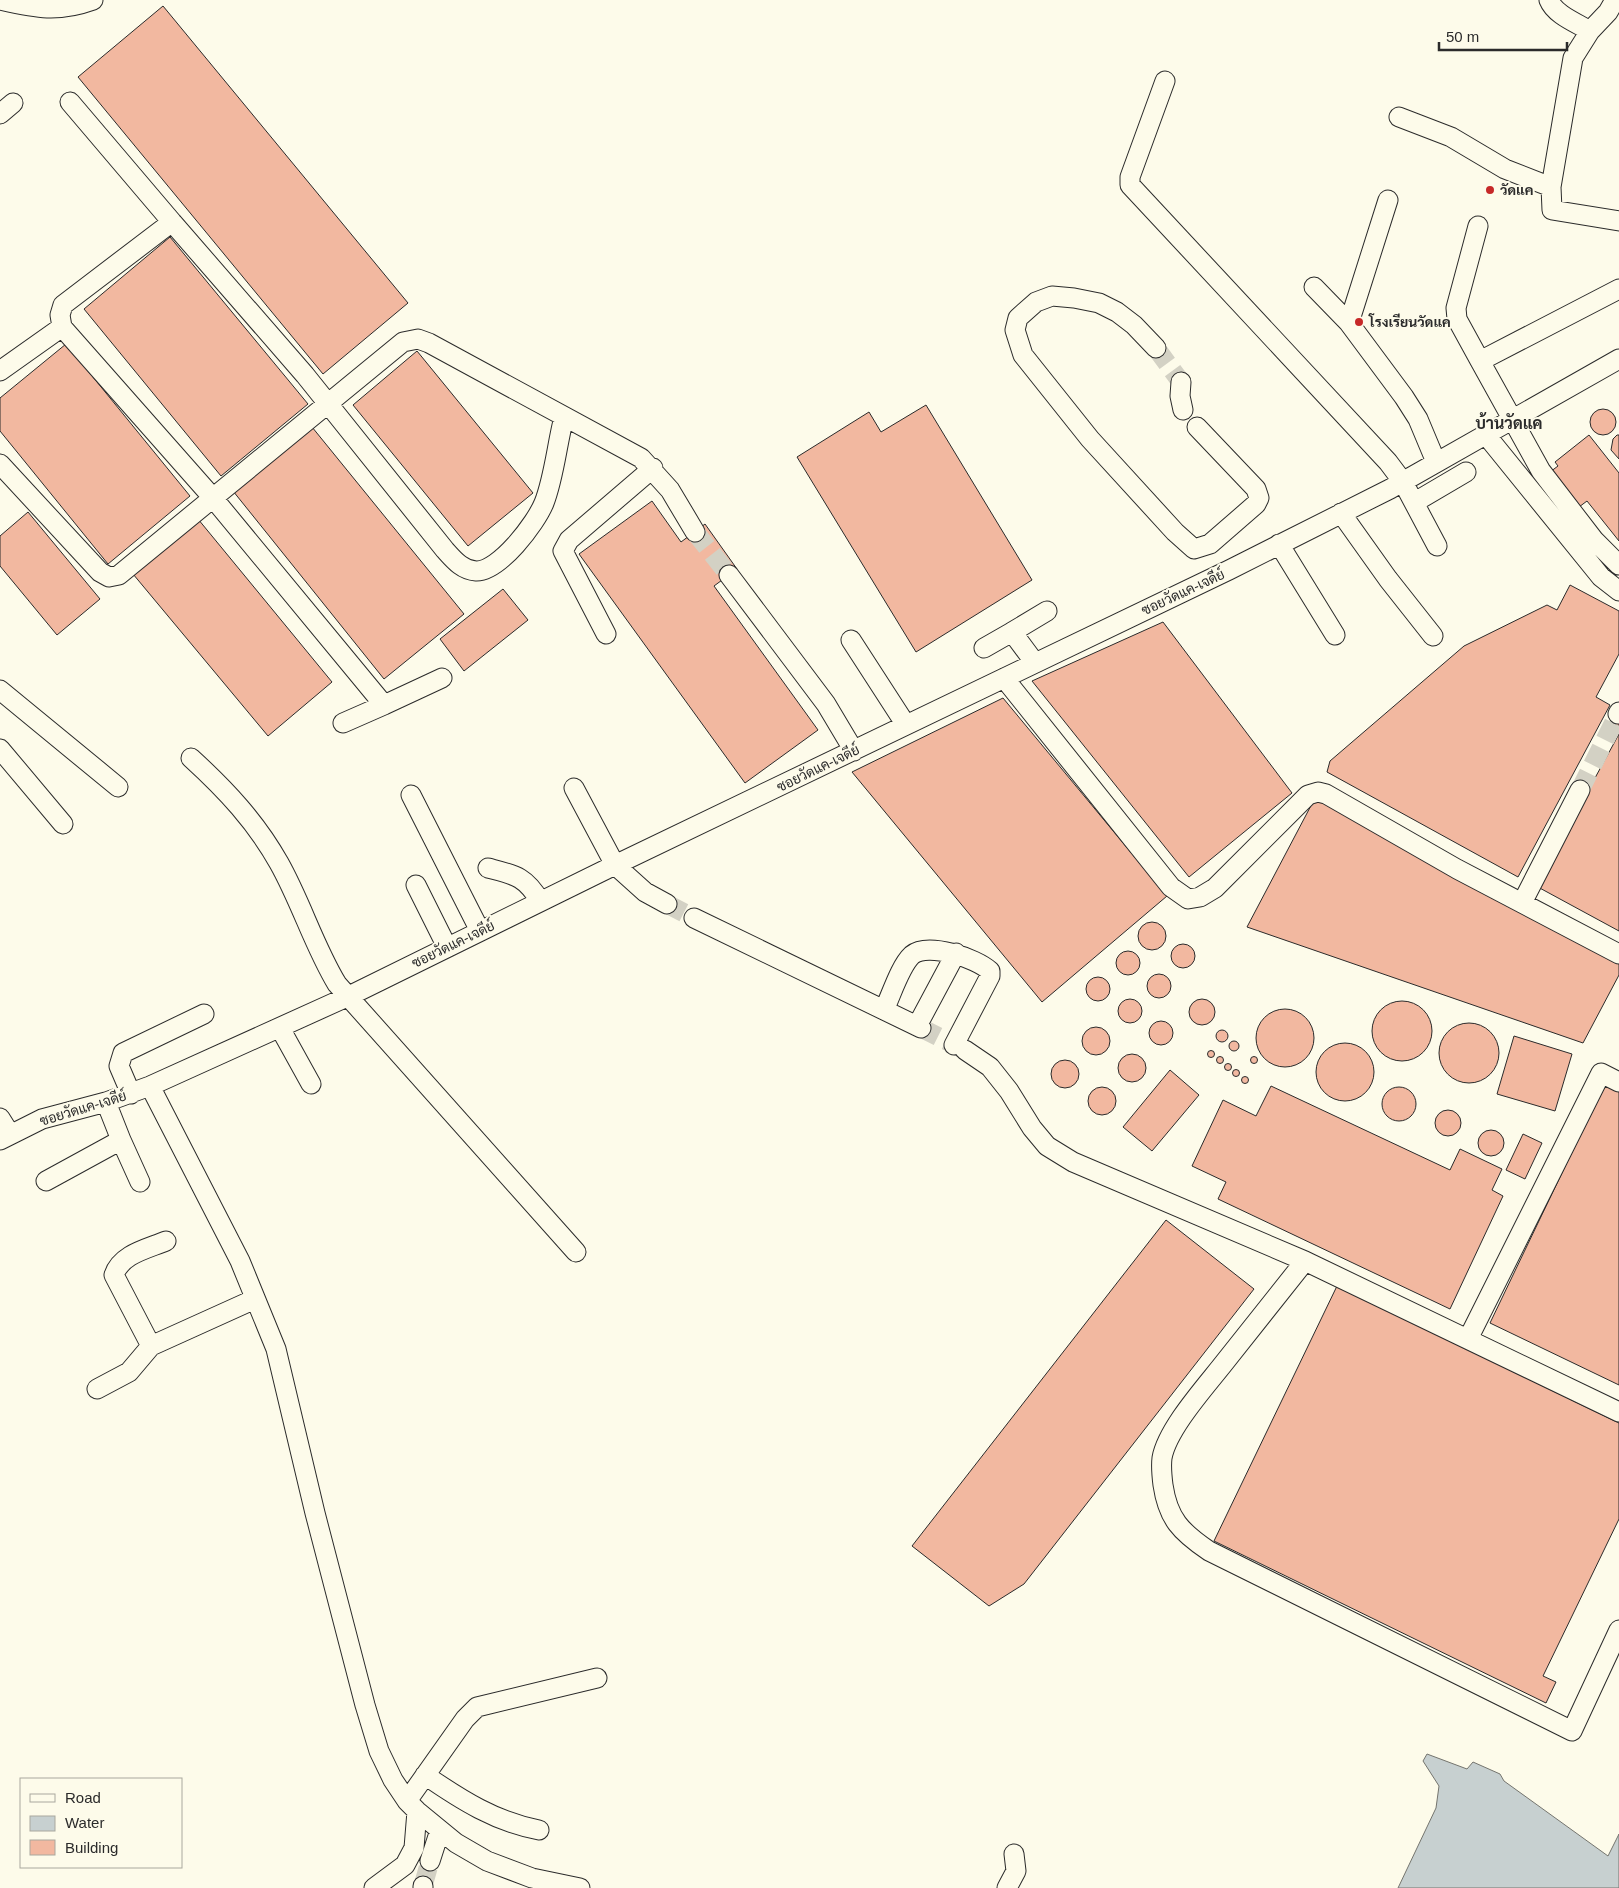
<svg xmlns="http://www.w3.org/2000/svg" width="1619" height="1888" font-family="Helvetica,Sarabun,sans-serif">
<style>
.water{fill:#c7d0d0;stroke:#74746e}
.building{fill:#f2b8a0;stroke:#2b2b2b}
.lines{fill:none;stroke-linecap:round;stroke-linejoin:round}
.minor-tunnel{stroke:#d3d1c4;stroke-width:19;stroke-dasharray:19 9;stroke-linecap:butt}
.minor-casing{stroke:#2b2b2b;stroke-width:21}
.minor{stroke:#fdfbea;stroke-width:19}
.poi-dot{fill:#c62828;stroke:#fdfbea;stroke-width:2}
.labels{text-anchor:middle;stroke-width:4;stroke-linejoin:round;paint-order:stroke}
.poi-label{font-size:14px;font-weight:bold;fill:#2b2b2b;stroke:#fdfbea;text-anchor:start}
.street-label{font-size:14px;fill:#2b2b2b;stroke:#fdfbea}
.quarter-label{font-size:16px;font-weight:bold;fill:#2b2b2b;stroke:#fdfbea}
</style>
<rect width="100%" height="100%" fill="#fdfbea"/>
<!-- water -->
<path class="water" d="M1427 1754 1467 1769 1473 1762 1500 1774 1504 1781 1608 1856 1619 1834V1888H1398L1436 1808 1439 1786 1423 1761Z"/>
<!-- building -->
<path class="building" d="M163 6 408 303 323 374 78 77Z
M170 237 308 404 221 476 84 309Z
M66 344 190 496 108 564 0 431V398Z
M417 351 533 493 468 546 353 405Z
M926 405 1032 580 916 652 797 457 869 412 881 432Z
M1590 422a13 13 0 1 1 26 0a13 13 0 1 1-26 0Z
M312 427 464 614 384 679 233 491Z
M1589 435 1619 473V541L1587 501 1575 510 1546 475 1558 466 1555 462Z
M1617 435H1619V459L1611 450 1613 439Z
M652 501 681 542 705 524 737 569 714 586 818 730 745 783 579 554Z
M28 512 100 599 57 635 0 566V536Z
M198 519 332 682 268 736 133 574Z
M1570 585 1619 611V654L1596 697 1610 705 1518 877 1327 772 1330 761 1464 646 1547 605 1557 610Z
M503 589 528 620 464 671 440 639Z
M1163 622 1292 793 1189 877 1032 681Z
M1003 698 1167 896 1042 1002 852 772Z
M1619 718V733L1613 729Z
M1619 734V931L1536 886Z
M1315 798 1619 961V975L1583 1043 1247 927Z
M1138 936a14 14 0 1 1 28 0a14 14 0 1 1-28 0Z
M1171 956a12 12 0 1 1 24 0a12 12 0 1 1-24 0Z
M1116 963a12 12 0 1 1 24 0a12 12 0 1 1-24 0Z
M1147 986a12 12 0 1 1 24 0a12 12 0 1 1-24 0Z
M1086 989a12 12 0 1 1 24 0a12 12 0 1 1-24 0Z
M1189 1012a13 13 0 1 1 26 0a13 13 0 1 1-26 0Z
M1118 1011a12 12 0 1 1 24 0a12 12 0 1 1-24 0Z
M1372 1031a30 30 0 1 1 60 0a30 30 0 1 1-60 0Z
M1256 1038a29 29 0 1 1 58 0a29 29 0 1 1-58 0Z
M1149 1033a12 12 0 1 1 24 0a12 12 0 1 1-24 0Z
M1439 1053a30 30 0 1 1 60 0a30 30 0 1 1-60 0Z
M1082 1041a14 14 0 1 1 28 0a14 14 0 1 1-28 0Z
M1216 1036a6 6 0 1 1 12 0a6 6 0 1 1-12 0Z
M1514 1036 1572 1054 1555 1111 1497 1094Z
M1229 1046a5 5 0 1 1 10 0a5 5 0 1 1-10 0Z
M1316 1072a29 29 0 1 1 58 0a29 29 0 1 1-58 0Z
M1207.5 1054a3.5 3.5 0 1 1 7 0a3.5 3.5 0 1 1-7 0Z
M1118 1068a14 14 0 1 1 28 0a14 14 0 1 1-28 0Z
M1216.5 1060a3.5 3.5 0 1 1 7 0a3.5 3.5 0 1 1-7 0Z
M1250.5 1060a3.5 3.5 0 1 1 7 0a3.5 3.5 0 1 1-7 0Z
M1051 1074a14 14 0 1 1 28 0a14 14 0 1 1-28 0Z
M1224.5 1067a3.5 3.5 0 1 1 7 0a3.5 3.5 0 1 1-7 0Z
M1232.5 1073a3.5 3.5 0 1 1 7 0a3.5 3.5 0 1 1-7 0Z
M1170 1070 1199 1095 1152 1151 1123 1127Z
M1241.5 1080a3.5 3.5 0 1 1 7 0a3.5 3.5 0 1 1-7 0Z
M1607 1079 1619 1085V1385L1490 1323Z
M1271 1086 1450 1170 1460 1149 1502 1169 1492 1190 1503 1196 1450 1309 1218 1199 1226 1182 1192 1166 1223 1100 1256 1116Z
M1088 1101a14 14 0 1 1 28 0a14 14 0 1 1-28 0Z
M1382 1104a17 17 0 1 1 34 0a17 17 0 1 1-34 0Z
M1435 1123a13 13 0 1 1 26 0a13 13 0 1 1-26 0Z
M1478 1143a13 13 0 1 1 26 0a13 13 0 1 1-26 0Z
M1523 1134 1542 1143 1525 1179 1506 1170Z
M1166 1220 1254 1289 1024 1584 989 1606 912 1546Z
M1337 1286 1619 1423V1519L1543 1676 1556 1682 1546 1703 1214 1541Z"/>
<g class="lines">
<!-- minor-tunnel -->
<path class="minor-tunnel" d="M1156 348 1181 382
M695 532 729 575
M1580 790 1618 714
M667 904 694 918
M921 1028 965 1050
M423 1886 430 1861"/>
<defs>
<path id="minor" d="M0 0C36 8 57 13 93 0
M1549 0C1555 15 1577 23 1590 31
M1165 81 1130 177V185L1388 462 1403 482 1437 546
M70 102 172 222 63 305 60 315 62 327 213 498 384 705 442 678
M0 114 13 103
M1399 117 1451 137 1505 169 1551 187 1552 210 1619 221
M1551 187 1573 58 1590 31 1608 12 1615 0
M172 222 305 375 445 550C454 560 462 570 476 571 499 572 536 523 544 503 554 478 557 444 564 417
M1478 226 1456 308 1457 319 1480 361
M1314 287 1349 323 1404 397 1418 419 1436 462
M1619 289 1480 361 1541 471 1594 540 1619 565
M1349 323 1388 200
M1156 348 1134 325 1117 312 1099 303 1074 298 1052 296 1036 302 1018 318 1015 330 1023 355 1090 439 1175 532 1194 549 1210 544 1256 504 1259 498 1256 489 1197 427
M0 371 62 327
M1181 382 1180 396 1183 410
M1486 435 1601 577 1619 591
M0 464 100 572 109 577 119 575 403 342 418 339 429 343 641 458 670 490 695 532
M1415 502 1466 472
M1341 513 1388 579 1433 636
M1279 544 1335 635
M729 575 826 704 854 751
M606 634 563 551 569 540 653 468
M851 640 906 725
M984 648 1012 632
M1035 663 1012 632 1047 611
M1004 678 1171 887 1188 899 1200 897 1215 888 1308 795 1318 792 1326 794 1457 869 1619 954
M0 690 118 787
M1618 714 1619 712
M343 723 384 705
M0 749 63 824
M191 758C226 790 256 822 279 863 301 902 314 946 337 984L576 1252
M574 788 615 865 645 892 667 904
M411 795 480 931
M488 868C515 875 525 876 540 901
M416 885 447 947
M1522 903 1580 790
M694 918 921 1028
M884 1010C891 996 900 966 912 955 928 942 976 958 990 971V976L954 1045
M917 1026 956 953
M280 1028 311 1084
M965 1050 990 1067 1009 1091 1032 1128 1047 1146 1073 1162 1305 1261 1619 1412
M150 1086 240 1261 276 1349 315 1513 365 1705 379 1751 393 1780 407 1801 417 1811 456 1843 487 1861 532 1878 580 1888
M131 1094 119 1066 123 1053 204 1014
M0 1118 10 1134
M0 1140 42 1119 106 1102 150 1086 349 996 615 865 1229 570 1390 489 1619 359
M121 1140 140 1182
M46 1181 121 1140 106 1102
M166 1241C147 1249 121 1254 114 1275L151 1346 255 1299
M1305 1261C1278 1295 1251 1329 1224 1363 1206 1386 1167 1429 1162 1458 1161 1466 1162 1477 1163 1485 1168 1519 1181 1532 1209 1551L1572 1731 1619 1630
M1468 1339 1601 1073 1619 1082
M97 1389 129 1372 151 1346
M425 1775C461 1800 496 1822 539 1830
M407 1801 465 1719 477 1707 597 1678
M430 1861 440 1830
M374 1888 405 1865 414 1848 417 1811
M423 1888V1886
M1007 1888 1016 1871 1014 1854"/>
</defs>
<!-- minor casing -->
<use href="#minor" class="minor-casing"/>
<!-- minor -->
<use href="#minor" class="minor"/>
</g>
<!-- markers -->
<g class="poi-dot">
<circle cx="1490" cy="190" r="5"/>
<circle cx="1359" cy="322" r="5"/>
</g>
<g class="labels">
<!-- poi labels -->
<g class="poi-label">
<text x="1500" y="195">วัดแค</text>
<text x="1369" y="327">โรงเรียนวัดแค</text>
</g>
<!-- street labels -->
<g class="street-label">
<text transform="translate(1183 592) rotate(-25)" y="5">ซอยวัดแค-เจดีย์</text>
<text transform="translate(818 768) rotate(-26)" y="5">ซอยวัดแค-เจดีย์</text>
<text transform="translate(453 944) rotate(-26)" y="5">ซอยวัดแค-เจดีย์</text>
<text transform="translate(83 1108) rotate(-17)" y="5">ซอยวัดแค-เจดีย์</text>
</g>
<!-- quarter labels -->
<g class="quarter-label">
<text x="1509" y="429">บ้านวัดแค</text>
</g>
</g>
<!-- legend -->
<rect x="20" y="1778" width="162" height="90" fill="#fdfbea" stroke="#a9a89e"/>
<rect x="30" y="1794" width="25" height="8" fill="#fdfbea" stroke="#a9a89e"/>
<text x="65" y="1803" font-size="15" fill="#2b2b2b">Road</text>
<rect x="30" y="1816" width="25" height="15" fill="#c7d0d0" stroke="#a9a89e"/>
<text x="65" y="1828" font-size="15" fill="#2b2b2b">Water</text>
<rect x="30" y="1840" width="25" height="15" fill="#f2b8a0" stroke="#a9a89e"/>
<text x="65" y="1853" font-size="15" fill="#2b2b2b">Building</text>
<!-- scale -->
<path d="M1439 42v8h128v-8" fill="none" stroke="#2b2b2b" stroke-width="2.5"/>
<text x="1446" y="42" font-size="15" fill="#2b2b2b" stroke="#fdfbea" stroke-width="4" paint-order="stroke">50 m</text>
</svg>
